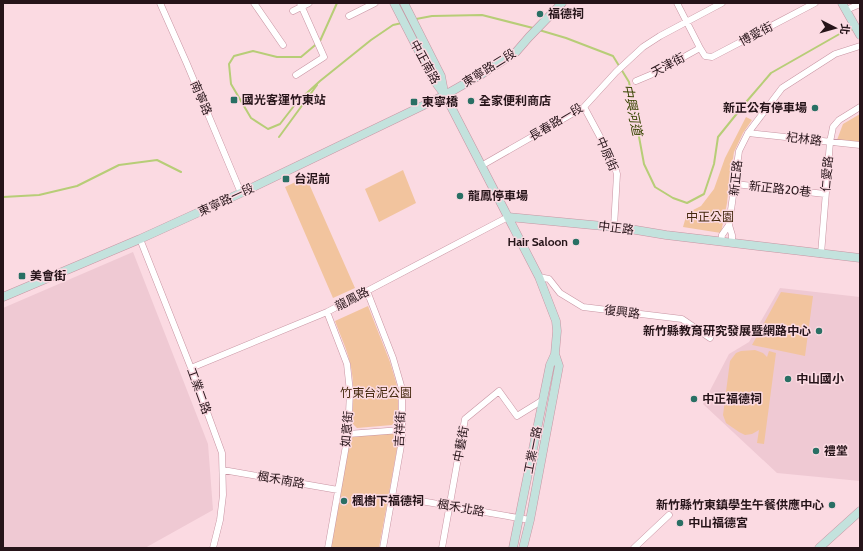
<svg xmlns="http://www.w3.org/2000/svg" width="863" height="551" font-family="Cabin,'Noto Sans TC',sans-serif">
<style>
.built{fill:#efc9d3}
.green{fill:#f2c49e}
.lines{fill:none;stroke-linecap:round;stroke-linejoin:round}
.stream{stroke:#b7cd77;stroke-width:2}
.street-casing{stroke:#c895a3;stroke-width:7}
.secondary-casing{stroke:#c895a3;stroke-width:9}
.street{stroke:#fff;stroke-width:6}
.secondary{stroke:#c3e2dd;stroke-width:8}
.poi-dot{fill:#296f64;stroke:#fbdae2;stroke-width:1.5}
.labels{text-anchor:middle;stroke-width:3;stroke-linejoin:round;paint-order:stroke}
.poi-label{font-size:12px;font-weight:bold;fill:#261419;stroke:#fbdae2;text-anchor:start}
.street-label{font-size:12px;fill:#261419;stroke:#fbdae2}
.park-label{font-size:12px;fill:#43270c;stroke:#fbdae2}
.water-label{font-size:13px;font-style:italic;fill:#374400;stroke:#fbdae2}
</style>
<rect width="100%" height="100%" fill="#fbdae2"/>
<!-- built -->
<path class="built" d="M133 252 208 444 213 510 145 548H3V308Z
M780 288 860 297V481L777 473 703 404 729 354 749 342Z"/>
<!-- green -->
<path class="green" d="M860 114V142L837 140 843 124Z
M746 117 752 120 743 133 734 152 729 184 727 203 721 233 683 227 687 213 701 206 714 189 725 158Z
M403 170 416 203 379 222 365 189Z
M306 177 355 288 333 298 285 187Z
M781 292 813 296 805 356 752 345Z
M368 306 390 362 398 389V418L392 425 357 428 352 423C353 403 355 383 350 363 347 349 340 335 335 321Z
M755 350 763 353 767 357 769 351 776 353 764 444 757 443 759 430 752 434 745 435 739 432 726 423 723 415 730 361 736 353 741 351Z
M400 432 379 548H331L350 437Z"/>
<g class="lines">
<!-- stream -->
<path class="stream" d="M337 3 320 41 301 57H277L253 51 234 56 229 64 231 84 251 118 268 129 280 124 297 102 320 81 371 40 393 25 402 23
M416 19 432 16 482 15 533 28
M539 30 566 38 613 56 629 82 644 164 655 187 673 198 687 203 704 194 714 164 718 137 747 101 771 73 843 32 853 29
M279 137 317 85
M3 197 39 195 77 186 119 165 157 160 181 172"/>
<defs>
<path id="street" d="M160 3 187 64 241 193
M254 3 283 45
M677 3 700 48 705 56 712 57 815 3
M846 10 860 4
M293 11 309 3
M349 16 375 3
M296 75 324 57 300 3
M636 81 655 73 700 48
M584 107 613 161 617 174 614 227
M748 133 860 145
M481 166 584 107 616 72 643 47 660 36 722 3
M735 184 825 194
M140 239 191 368 222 453 223 495 220 520 213 548
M721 242 722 235 729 225
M732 243V235L729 225 739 151 748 133 782 88 835 54 860 46
M821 254 830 142 833 127 839 120 860 107
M539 277 549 279 560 293 583 307 682 319 710 338
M367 291 393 358 402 389V440L383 548
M327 312 347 364 350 392 348 434 328 548
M191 368 327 312 508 217
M348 434 401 430
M223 470 338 490
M392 496 530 520
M442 548 465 419 499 391 517 416 543 400
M634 548 669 515"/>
<path id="secondary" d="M394 3 433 79 445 95 539 277 556 321 557 331 555 354 550 365 513 548
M404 3 441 76 444 92
M842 3 860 35
M508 217 624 228 666 235 860 258
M3 297 140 239 241 193 445 95 482 74 510 56 516 52 529 37 562 3
M523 548 530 520 559 366 555 354
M819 548 860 511"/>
</defs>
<!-- street casing -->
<use href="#street" class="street-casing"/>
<!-- secondary casing -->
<use href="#secondary" class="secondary-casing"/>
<!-- street -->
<use href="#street" class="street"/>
<!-- secondary -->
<use href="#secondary" class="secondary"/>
</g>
<!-- markers -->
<g class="poi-dot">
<circle cx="540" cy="14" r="4"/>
<rect x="230" y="96" width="8" height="8" rx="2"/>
<circle cx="471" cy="101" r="4"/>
<rect x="410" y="98" width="8" height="8" rx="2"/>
<circle cx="815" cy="108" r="4"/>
<rect x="282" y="175" width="8" height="8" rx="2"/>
<circle cx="460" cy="196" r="4"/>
<circle cx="576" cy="242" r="4"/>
<rect x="18" y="272" width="8" height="8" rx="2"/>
<circle cx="819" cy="331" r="4"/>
<circle cx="788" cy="379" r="4"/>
<circle cx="694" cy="399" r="4"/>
<circle cx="816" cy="451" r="4"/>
<circle cx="344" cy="501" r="4"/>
<circle cx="832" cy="505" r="4"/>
<circle cx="680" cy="523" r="4"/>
</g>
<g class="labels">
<!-- poi labels -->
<g class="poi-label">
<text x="548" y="18">福德祠</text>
<text x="242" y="104">國光客運竹東站</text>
<text x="479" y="105">全家便利商店</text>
<text x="422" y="106">東寧橋</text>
<text x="807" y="112" text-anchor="end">新正公有停車場</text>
<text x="294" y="183">台泥前</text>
<text x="468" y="200">龍鳳停車場</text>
<text x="568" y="246" text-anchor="end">Hair Saloon</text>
<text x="30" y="280">美會街</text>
<text x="811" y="335" text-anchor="end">新竹縣教育研究發展暨網路中心</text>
<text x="796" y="383">中山國小</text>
<text x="702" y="403">中正福德祠</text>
<text x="824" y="455">禮堂</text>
<text x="352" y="505">楓樹下福德祠</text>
<text x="824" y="509" text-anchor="end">新竹縣竹東鎮學生午餐供應中心</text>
<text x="688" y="527">中山福德宮</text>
</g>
<!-- street labels -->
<g class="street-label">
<text transform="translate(756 34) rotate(-28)" y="4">博愛街</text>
<text transform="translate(425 62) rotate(61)" y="4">中正南路</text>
<text transform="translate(668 65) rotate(-28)" y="4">天津街</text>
<text transform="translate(489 68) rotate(-32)" y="4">東寧路二段</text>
<text transform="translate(201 98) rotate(67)" y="4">南寧路</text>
<text transform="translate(556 122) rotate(-31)" y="4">長春路一段</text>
<text transform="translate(804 139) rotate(7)" y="4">杞林路</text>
<text transform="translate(607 154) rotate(66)" y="4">中原街</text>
<text transform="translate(827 174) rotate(-85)" y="4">仁愛路</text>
<text transform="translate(736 178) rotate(-84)" y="4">新正路</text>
<text transform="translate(780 189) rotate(6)" y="4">新正路20巷</text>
<text transform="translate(226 200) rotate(-25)" y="4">東寧路一段</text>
<text transform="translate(616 228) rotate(7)" y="4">中正路</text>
<text transform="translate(352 299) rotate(-27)" y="4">龍鳳路</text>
<text transform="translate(622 312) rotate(7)" y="4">復興路</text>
<text transform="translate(199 391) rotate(70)" y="4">工業二路</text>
<text transform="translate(347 429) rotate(-85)" y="4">如意街</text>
<text transform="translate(400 429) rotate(-87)" y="4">吉祥街</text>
<text transform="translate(461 444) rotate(-79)" y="4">中藝街</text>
<text transform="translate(533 450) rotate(-79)" y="4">工業一路</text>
<text transform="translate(281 480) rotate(10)" y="4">楓禾南路</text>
<text transform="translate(461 508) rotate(10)" y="4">楓禾北路</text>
</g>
<!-- park labels -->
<g class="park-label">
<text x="710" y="221">中正公園</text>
<text x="376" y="397">竹東台泥公園</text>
</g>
<!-- water labels -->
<g class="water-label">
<text transform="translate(633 110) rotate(78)" y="5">中興河道</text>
</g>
</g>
<!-- border -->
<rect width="863" height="551" fill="none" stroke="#261419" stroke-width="8"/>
<!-- north arrow -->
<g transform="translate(835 28) rotate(96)" stroke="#fbdae2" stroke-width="3" paint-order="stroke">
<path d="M0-3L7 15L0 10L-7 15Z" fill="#261419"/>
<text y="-6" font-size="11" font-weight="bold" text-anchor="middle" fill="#261419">北</text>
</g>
</svg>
